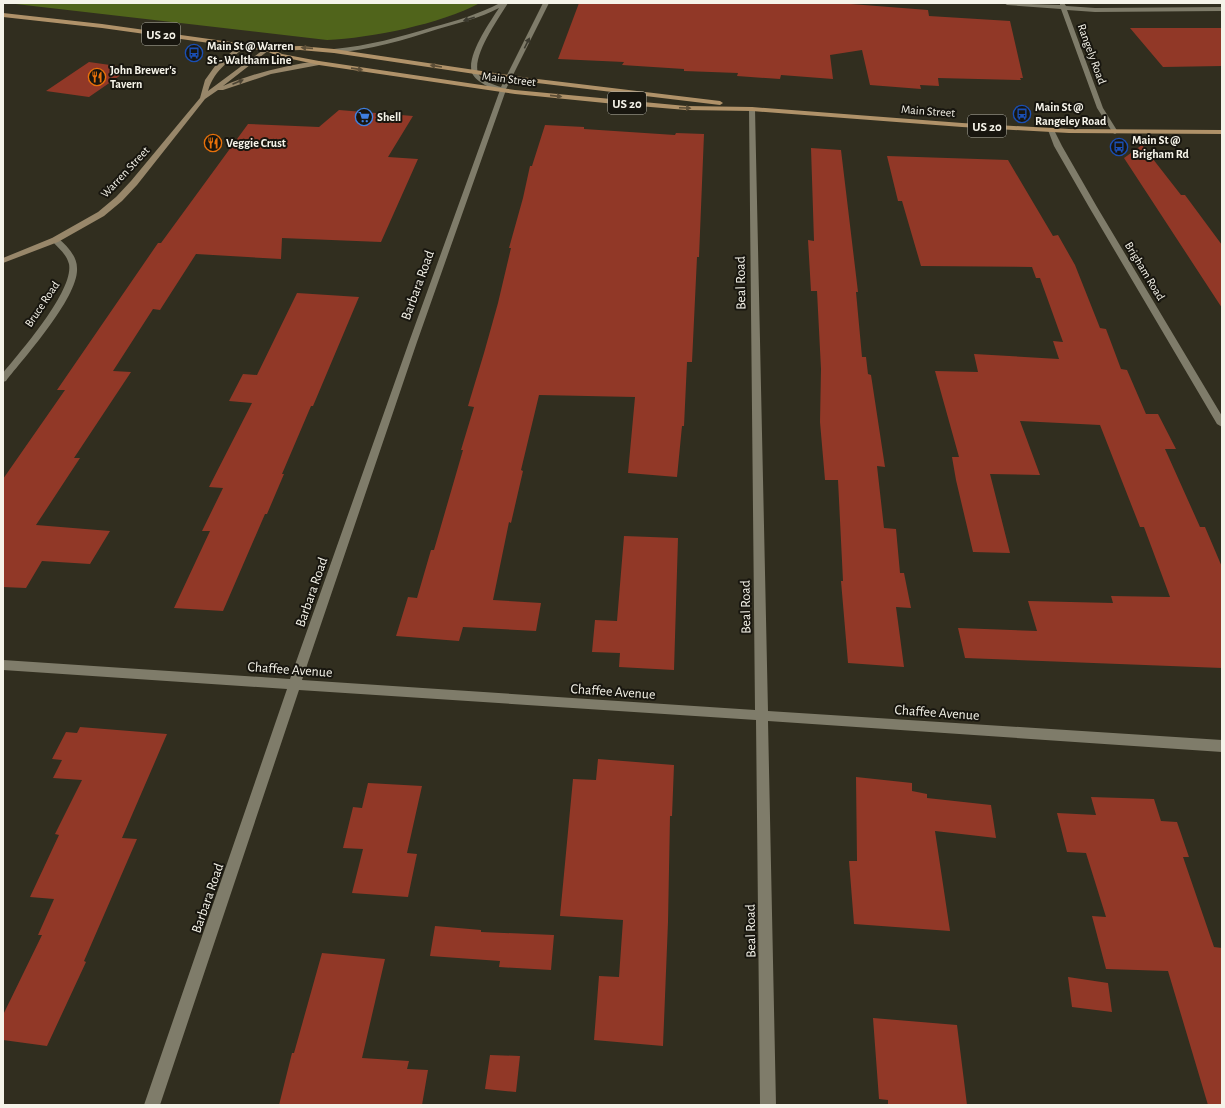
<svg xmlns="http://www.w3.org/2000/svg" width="1225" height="1108" font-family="'Alegreya Sans',sans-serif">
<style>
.forest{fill:#50641b}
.building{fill:#913827}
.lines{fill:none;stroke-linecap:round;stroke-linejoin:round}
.minor{fill:#7f7c6a;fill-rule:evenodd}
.tertiary{fill:#7f7c6a;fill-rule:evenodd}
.secondary{fill:#98876a;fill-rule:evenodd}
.primary{fill:#b09269;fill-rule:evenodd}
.oneway{fill:#3c3a2f}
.oneway2{fill:#5c4e37}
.oneway3{fill:#4b4333}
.labels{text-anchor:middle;stroke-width:4;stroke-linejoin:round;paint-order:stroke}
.far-poi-label{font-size:12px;font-weight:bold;fill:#f5f3e9;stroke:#18160f;text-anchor:start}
.far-street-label{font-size:12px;fill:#f5f3e9;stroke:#18160f}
.shield{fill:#18160f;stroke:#b3b1a8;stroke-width:1}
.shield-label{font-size:13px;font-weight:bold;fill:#f5f3e9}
.street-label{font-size:14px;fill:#f5f3e9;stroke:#18160f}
</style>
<rect width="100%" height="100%" fill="#312e1f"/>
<!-- forest -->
<path class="forest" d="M7 3H480C441 24 371 38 327 40Z"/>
<!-- building -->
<path class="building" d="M579 3H838L928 10 929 16 1010 21 1023 78H1020L1021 80 938 78 939 86 920 85 921 89 870 85 862 50 830 55 833 79 781 75 780 79 737 76 738 73 684 71V69L622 65 624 62 558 59Z
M1130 28H1222V66L1163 67Z
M89 62 131 68 89 97 46 91Z
M339 110 413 116 388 157 418 159 381 242 282 238 281 259 196 254 160 310 153 309 113 371 131 372 74 458H80L36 525 110 531 90 564 42 561 26 588 3 587V479L65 390H57L158 243H161L248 124 319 127Z
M545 125 584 127V129L675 135 676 133 704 134 699 257H697L692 362H687L684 426H682L677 477 628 473 635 397 539 395 521 470 523 471 511 523 509 522 493 600 541 603 536 631 463 627 459 641 396 636 408 597 417 598 431 550H434L463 450H461L474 407 468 406 484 353 498 303 511 248H509L523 198 530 166H532Z
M1142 145 1181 195H1185L1222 245V308L1124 158Z
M811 148 841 150 858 292H856L862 357H866L868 374 871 375 885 467 877 466 884 528 896 529 900 573H904L911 608 896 607 904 667 848 663 841 581H843L838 480H825L820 422 821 369 817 291H811L808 240 814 241Z
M887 156 1008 160 1053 236 1058 235 1075 265 1100 328 1106 329 1121 369 1127 370 1146 414H1158L1176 449H1165L1200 527H1205L1222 567V668L965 658 958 628 1037 631 1028 601 1113 603 1111 596 1170 597 1144 527H1140L1100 425 1020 421 1040 475 990 474 1010 553 973 552 956 480 952 457H959L935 371 978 372 974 354 1059 359 1053 341 1063 342 1040 278H1036L1032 267 921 266 902 201H898Z
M297 293 359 297 313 406H311L282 474H284L267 514H265L223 611 174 608 210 531H202L223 488 209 487 252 403 229 401 243 374 257 375Z
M624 536 678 538 674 670 619 667 620 653 592 652 595 620 617 621Z
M80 727 167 734 122 838 137 839 84 961 86 962 47 1046 3 1040V1015L42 935H38L54 899 30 897 59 835 55 834 82 780 53 778 62 760 52 759 66 732 77 733Z
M598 759 674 765 672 816H670L668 922 663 1046 594 1040 599 976 619 977 623 920 560 916 573 779 596 780Z
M856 777 912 783V791L927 794V798L991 805 996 838 935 831 950 931 854 924 849 861H857Z
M368 783 422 786 407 853 417 854 408 897 352 893 363 849 343 848 353 807 362 808Z
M1091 797 1154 799 1161 821 1177 822 1189 857H1183L1214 947 1222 948V1105H1208L1168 971 1106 969 1092 916 1106 917 1086 853 1067 852 1057 813 1096 815Z
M435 926 481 930V932L554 935 551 970 499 967 500 961 430 956Z
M322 953 385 959 362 1058 409 1061 407 1069 428 1070 422 1105H279L292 1053H294Z
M1068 977 1108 983 1112 1012 1072 1007Z
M873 1018 957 1025 967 1105H888V1100L879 1099Z
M490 1055 520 1056 516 1092 485 1089Z"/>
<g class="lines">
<!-- minor -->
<path class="minor" d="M1004 3 1060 5V3H1064L1066 6 1095 8 1222 7V11L1095 12 1067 10 1103 108 1118 132 1115 134 1113 133 1097 108 1061 9 1007 5Z
M503 88 506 90 417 342 302 680 755 710 749 109 752 107 755 109 768 711 1222 740V752L768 721 776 1105H760L756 720 299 690 160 1105H144L287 689 3 670V660L290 679 409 342 500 90Z
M1051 128 1054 130 1062 146 1097 207 1222 416V427L1217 424 1089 207 1054 146 1048 130Z
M52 238H58C67 246 77 256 77 268 79 297 24 358 6 381L3 382V373C20 352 74 291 69 264 66 253 58 248 51 240Z"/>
<!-- tertiary -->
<path class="tertiary" d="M500 3H508C499 18 472 55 478 73 481 81 494 85 501 87L543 3H549L505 91C499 92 491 88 485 85 480 82 474 78 472 73 466 56 490 22 499 8 480 18 459 23 438 29 404 40 370 50 334 53L331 51 334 49C368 46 400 37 433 27 456 21 479 14 500 3Z"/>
<!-- secondary -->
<path class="secondary" d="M241 44 246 45C231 61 215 68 208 91L267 47 269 48V50L223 86C254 73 286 65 319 61L322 63 319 65 271 74 223 90H218L205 99 137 185 122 201 104 216 58 242 3 263V258L52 238 98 212 116 197 131 181 200 98 205 80 215 66Z"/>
<!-- primary -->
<path class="primary" d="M3 13 102 24 267 47 300 46 334 49 529 78 720 101 723 103 720 105 529 82 334 53 300 50 276 51 282 54 319 61 515 90 686 106 752 107 962 123 1069 129 1222 130V134L1069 133 962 127 752 111 686 110 615 104 515 94 319 65 278 56 266 51 102 28 3 17Z"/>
</g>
<!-- one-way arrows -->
<defs><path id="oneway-solid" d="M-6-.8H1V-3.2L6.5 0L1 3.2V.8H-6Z"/></defs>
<g class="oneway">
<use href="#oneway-solid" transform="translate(469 19) rotate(162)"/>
<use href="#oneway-solid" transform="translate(527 43) rotate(-64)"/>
</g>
<g class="oneway2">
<use href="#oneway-solid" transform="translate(307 48) rotate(-176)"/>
<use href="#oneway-solid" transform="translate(436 66) rotate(-171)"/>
<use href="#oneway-solid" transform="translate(357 69) rotate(8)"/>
<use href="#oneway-solid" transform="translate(556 96) rotate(6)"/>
<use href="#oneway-solid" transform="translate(685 108) rotate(3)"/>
</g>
<use class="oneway3" href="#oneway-solid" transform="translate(238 82) rotate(-23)"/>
<!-- icons -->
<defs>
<symbol id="bus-ring" viewBox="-11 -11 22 22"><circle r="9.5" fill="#18160f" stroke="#1a4fb4" stroke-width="1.5"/><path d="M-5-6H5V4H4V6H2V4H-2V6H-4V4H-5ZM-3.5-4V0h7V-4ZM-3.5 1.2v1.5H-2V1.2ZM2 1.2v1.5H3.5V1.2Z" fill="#1a4fb4"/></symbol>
<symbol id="restaurant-ring" viewBox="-11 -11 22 22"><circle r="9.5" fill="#18160f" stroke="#e8710a" stroke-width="1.5"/><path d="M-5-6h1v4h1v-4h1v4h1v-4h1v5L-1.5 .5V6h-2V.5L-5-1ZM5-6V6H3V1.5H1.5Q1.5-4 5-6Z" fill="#e8710a"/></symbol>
<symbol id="supermarket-ring" viewBox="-11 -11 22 22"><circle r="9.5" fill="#18160f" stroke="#3f7fe0" stroke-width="1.5"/><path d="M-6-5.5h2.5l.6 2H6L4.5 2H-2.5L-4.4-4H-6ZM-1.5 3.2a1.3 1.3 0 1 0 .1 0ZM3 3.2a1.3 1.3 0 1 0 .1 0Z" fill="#3f7fe0"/></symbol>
</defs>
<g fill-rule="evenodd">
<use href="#bus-ring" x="184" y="43" width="20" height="20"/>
<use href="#restaurant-ring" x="87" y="67" width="20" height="20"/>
<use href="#bus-ring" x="1012" y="104" width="20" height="20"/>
<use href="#supermarket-ring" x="354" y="107" width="20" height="20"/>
<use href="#restaurant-ring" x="203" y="133" width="20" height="20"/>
<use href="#bus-ring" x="1109" y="137" width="20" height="20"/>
</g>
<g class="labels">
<!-- far-poi labels -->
<g class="far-poi-label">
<text x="207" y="50">Main St @ Warren<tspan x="207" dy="14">St - Waltham Line</tspan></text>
<text x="110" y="74">John Brewer's<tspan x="110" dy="14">Tavern</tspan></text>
<text x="1035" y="111">Main St @<tspan x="1035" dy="14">Rangeley Road</tspan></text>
<text x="377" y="121">Shell</text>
<text x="1132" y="144">Main St @<tspan x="1132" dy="14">Brigham Rd</tspan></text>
<text x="226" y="147">Veggie Crust</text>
</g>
<!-- far-street labels -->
<g class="far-street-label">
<text transform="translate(1092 54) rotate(70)" y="4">Rangely Road</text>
<text transform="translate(509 79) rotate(7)" y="4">Main Street</text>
<text transform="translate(928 111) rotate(4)" y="4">Main Street</text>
<text transform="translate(125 172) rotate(-47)" y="4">Warren Street</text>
<text transform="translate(1145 271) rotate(59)" y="4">Brigham Road</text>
<text transform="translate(42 304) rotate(-56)" y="4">Bruce Road</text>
</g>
<!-- shield labels -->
<g class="shield">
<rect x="142" y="23" width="38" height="22" rx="3"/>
<rect x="608" y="92" width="38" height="22" rx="3"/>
<rect x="968" y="115" width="38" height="22" rx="3"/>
</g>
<g class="shield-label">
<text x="161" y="39">US 20</text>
<text x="627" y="108">US 20</text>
<text x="987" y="131">US 20</text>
</g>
<!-- street labels -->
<g class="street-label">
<text transform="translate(740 283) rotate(-91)" y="5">Beal Road</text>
<text transform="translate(417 285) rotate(-70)" y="5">Barbara Road</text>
<text transform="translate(311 592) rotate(-71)" y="5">Barbara Road</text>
<text transform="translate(745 607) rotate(-91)" y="5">Beal Road</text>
<text transform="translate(290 669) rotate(4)" y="5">Chaffee Avenue</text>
<text transform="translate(613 691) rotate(4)" y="5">Chaffee Avenue</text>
<text transform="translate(937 712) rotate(4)" y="5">Chaffee Avenue</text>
<text transform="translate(207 898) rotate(-71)" y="5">Barbara Road</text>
<text transform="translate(750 931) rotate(-91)" y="5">Beal Road</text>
</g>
</g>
<!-- border -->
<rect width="1225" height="1108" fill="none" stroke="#f5f3e9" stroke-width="8"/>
</svg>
